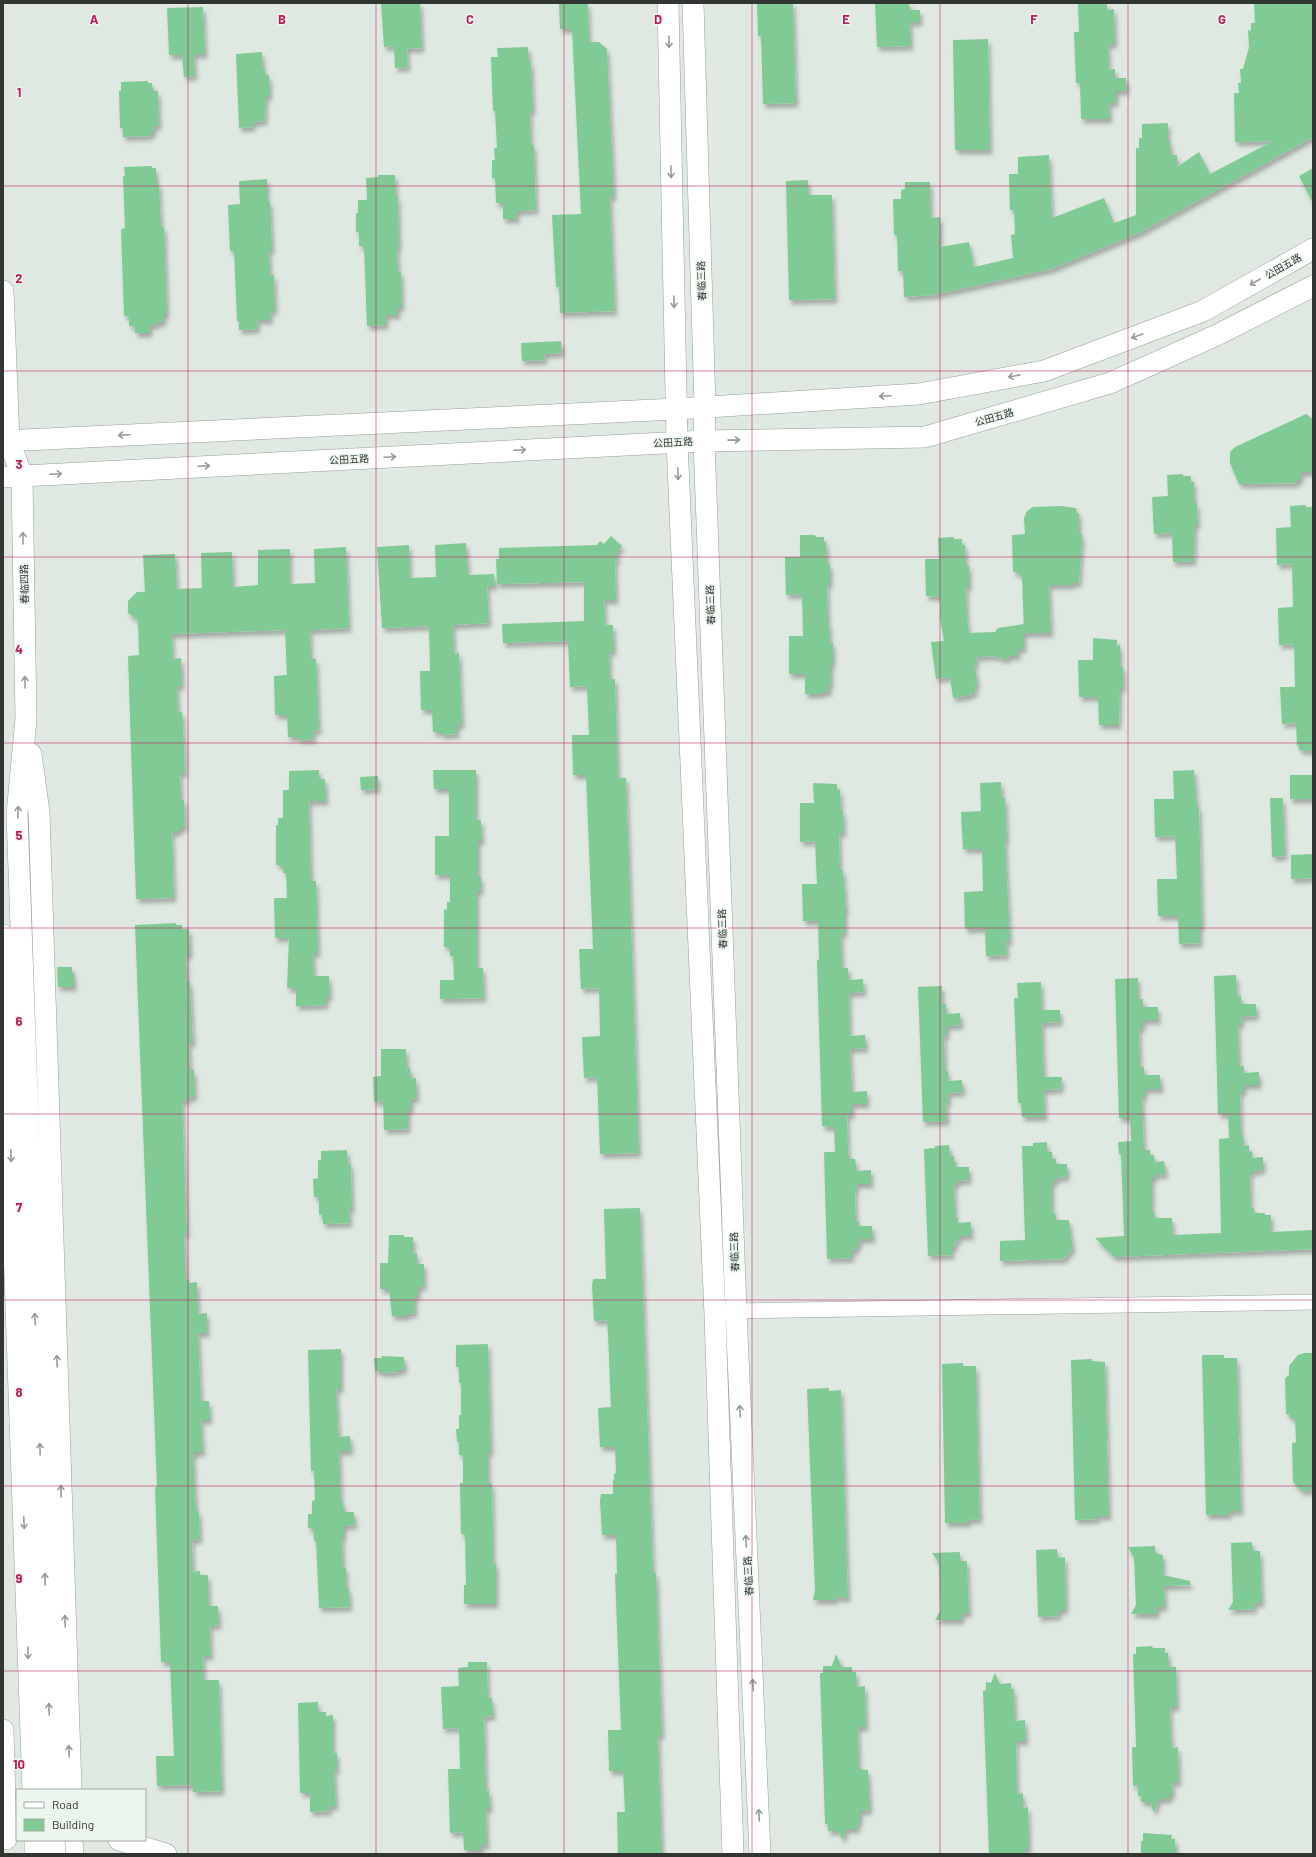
<svg xmlns="http://www.w3.org/2000/svg" width="1316" height="1857" font-family="Barlow,'Noto Sans SC',sans-serif">
<style>
.building{fill:#80ca95;filter:url(#shadow)}
.lines{fill:none;stroke-linecap:round;stroke-linejoin:round}
.street-casing{stroke:#97a099;stroke-width:16}
.secondary-casing{stroke:#97a099;stroke-width:22}
.street{stroke:#fff;stroke-width:15}
.secondary{stroke:#fff;stroke-width:21}
.secondary-bridge-casing{stroke:#97a099;stroke-width:22;stroke-linecap:butt}
.secondary-bridge{stroke:#fff;stroke-width:21}
.oneway{stroke:#989a99}
.grid{fill:none;stroke:#c2185b;stroke-width:1;stroke-opacity:0.55}
.labels{text-anchor:middle;stroke-width:3;stroke-linejoin:round;paint-order:stroke}
.street-label{font-size:10px;fill:#323633;stroke:#ecf6ee}
.grid-label{font-size:13px;text-anchor:middle;font-weight:bold;fill:#c2185b;stroke:#ecf6ee;stroke-width:3;stroke-linejoin:round;paint-order:stroke}
</style>
<defs>
<filter id="shadow"><feDropShadow dx="2.5" dy="4.5" stdDeviation="2" flood-color="#0004"/></filter>
</defs>
<rect width="100%" height="100%" fill="#dfe9e1"/>
<!-- building -->
<path class="building" d="M381 3H420L422 48 407 49 408 67 395 68 394 46 384 47Z
M559 3H588L589 42H599L607 49 614 196 610 197 615 311 560 313 559 287H556L552 215 581 214 572 29H560Z
M757 3H793L796 103 763 104 761 36H758Z
M875 3H909L910 10H920V22H910L911 46 877 47Z
M1078 3H1107V10L1114 9 1115 44H1108L1109 70 1115 69V78H1126L1127 91H1116V103H1109L1110 119H1081L1080 83H1076L1074 32H1079Z
M1254 3H1313V137L1141 232 1051 269 933 295 904 297 903 271H898L897 235H894L893 199H901V190L905 189V182H930L931 218 940 217V247L969 242 974 267 1013 258 1011 235 1015 234 1014 210H1010L1009 174H1018V157L1049 155 1052 218 1104 198 1114 223 1136 215V148H1139V138H1142V124L1168 123V141H1170L1171 155H1177V167L1199 152 1210 174 1273 141 1235 142 1234 93H1239L1238 83H1241L1240 69H1243L1249 47 1248 30 1251 31V23H1255Z
M203 7 205 54H194L195 76 184 77 182 55H169L167 8Z
M988 39 990 150H955L953 40Z
M528 47 529 62H531L533 111H530L531 145H534L536 210 517 211V219H503V203H496L495 178H492V160H495L494 148H497L495 111H493L491 57H498L497 48Z
M262 52 263 70H265L266 76 269 75 270 96H266L265 121 253 122V127L239 128 236 54Z
M148 81V83H152L153 91H158L159 126H154V133H150V136L123 137V128H120L119 91H121V82Z
M152 166V168H156V183H159L161 227H164L167 314H164V322H157V325H150V333H135V326H129V316H124L121 229 125 228 123 176H125L124 167Z
M1313 168V203L1299 176Z
M378 175H395L396 197H398L399 247H397L398 272 401 271 402 307H398V315H386V325L367 326 364 246H359V232H356V213H358V200H367L366 178 378 177Z
M267 179V201H270L271 222 272 250H269L270 275H274L275 311H270L271 320H257L258 329 239 330V321H237L234 251H230L228 205 240 204 239 181Z
M808 180V195H832L835 299 789 300 786 181Z
M561 341 562 353 544 354 545 360 522 361 521 343Z
M1306 414 1313 419V472H1301V480H1297V483L1239 484 1230 463V452L1235 447Z
M1183 474V476H1191V482H1194V503H1197L1198 524H1195L1194 561 1173 562 1172 533 1154 534 1152 497 1168 496 1167 475Z
M1306 505V507H1313V751L1299 750V745L1297 746 1296 723 1282 724 1280 687H1295L1294 644 1279 645 1278 608 1293 607 1292 564 1277 565 1276 528 1291 527 1290 506Z
M1060 506 1076 508 1077 514 1079 513V534H1082V541L1079 583H1072V585H1049L1051 633H1024L1022 575 1013 571 1012 535 1025 534 1024 518 1027 511 1033 507Z
M800 535H815L816 537H824V542H826L827 564H830V584H827L828 622H829L830 643H833V664H831V685H829V692H822V694H805V674H789V636H803L802 594 786 595 785 557H800Z
M611 536 622 546 615 555 619 558 615 562 616 600H604L605 625H613L614 651 609 652 610 679H615L618 778H626L639 1153 600 1154 597 1077 584 1078 582 1037 600 1036 599 988 581 989 579 949H593L586 775H573L572 735H589L587 686 570 687 568 641 503 643 502 624 584 621V582L497 584 496 559H499V548L597 545 600 541 604 544Z
M954 537V539H962V545H965L966 566H969V587H966L967 618 969 633 995 632 998 628 1024 624V649H1018V656H1009L1007 659 999 658 996 656 976 657 977 664H974L978 684 975 686 976 692 970 694 971 695 953 698 950 677 936 679 931 642 944 641 940 618V597L926 596 925 559H939L938 538Z
M466 543 468 575 494 574 495 586H487L489 623 453 625 454 654 459 653 462 725H457V734L442 735V732H433L432 710H421L420 671H430L429 626 382 628 377 547 409 545 410 578 436 577 435 545Z
M346 547 349 628 310 630 311 659H316L319 730 313 731 314 739 299 740 298 737H288L287 715H275L274 676 287 675 285 630 172 634 173 659 181 658 182 686H177L178 712H182L184 746 185 773H180L181 800H184L185 828H179V832H172L174 898 136 899 128 656 139 655 138 620 128 613V601L137 592H145L143 555 175 554 177 589 202 588 201 553 232 552 233 587 258 585V550L290 549V584L315 583 314 549Z
M1093 638 1117 640V646L1120 645V667H1123V688H1120L1119 725H1099L1098 697H1079L1078 660H1093Z
M319 770V779H325L326 801H309L311 881H316L318 953H313L314 976H329L330 997H326V1005L296 1006V988H287L289 938H275L274 898H287L286 873H283V865H276V825H278V818H283V790H289V771Z
M433 770H476V820H481L482 841H478V877H481V891H477V968H483L484 998 440 999V980H454L453 956H450V947H444V909L447 910V902H450V875H435V836H449V789H434Z
M1194 770 1197 807H1199L1202 927H1200V943L1179 944 1178 916H1158L1157 879H1177L1175 836 1155 837 1154 799H1174L1173 771Z
M1290 775H1313V799H1290Z
M378 776V789L361 790 360 777Z
M1001 782 1002 798H1005L1006 819 1007 839H1005L1010 941H1006L1007 955 986 956 985 928 965 929 964 892 983 891 982 849H963L961 812 981 811 980 783Z
M813 783 837 784V790H840L841 811H843L844 833H839L840 870H843L846 911H845V933H842L841 939 842 968H848L849 980 863 979 864 992 849 993 850 1036 865 1035 866 1048 850 1049 852 1092 867 1091V1104H852V1115H847L848 1149 849 1159H855L857 1171 871 1170V1184H857L855 1194 856 1222 859 1221V1226H872L873 1239H859L860 1245H857V1250H852V1258L827 1259 824 1152H835L834 1127 822 1126 817 960H819L818 921H803L802 884H817L815 841 800 842V803H814Z
M1270 798H1283L1285 856 1272 857Z
M1313 854V878L1291 879V855Z
M176 923V925H182V929H189L190 955H186L187 982H190L193 1043H189L190 1070H194L195 1097H188V1101H182L187 1234H184L186 1280H189V1283L197 1282 198 1314 207 1313V1333H198L201 1401H209L210 1420H201L203 1452H195V1455H193L196 1511H199L200 1539 192 1540 193 1572 200 1571V1575H208L209 1606H218L219 1625 210 1626 211 1656H203L204 1680H219L222 1791 193 1792V1785L157 1786 156 1756H174L170 1662H161L155 1487H157L135 925Z
M57 967H72V973H74V987H58Z
M1236 975 1237 996H1241V1004H1256L1257 1016 1241 1017 1242 1024H1238L1239 1066H1244V1073L1259 1072V1085H1244V1092H1240L1241 1135H1243V1146L1249 1145V1152H1252V1158L1263 1157V1170L1252 1171V1174H1250L1251 1208H1254V1213H1265V1215H1271V1232L1313 1230V1249L1114 1257 1095 1238 1124 1236 1121 1154H1119L1118 1142 1131 1141 1130 1118H1119L1115 979 1138 978V999H1143V1007H1158V1020H1143V1028H1139L1140 1067H1144V1075H1160L1161 1089H1145V1096H1142L1144 1150H1150V1155H1154L1155 1162 1164 1161 1166 1174 1155 1175V1178H1152V1211H1154L1155 1218H1172L1173 1235 1221 1233 1219 1139 1229 1138 1228 1114H1218L1214 976Z
M1041 982 1042 1010H1060V1022L1042 1023 1044 1077H1062L1061 1089 1044 1090 1045 1117H1022L1021 1103H1018L1014 998H1018L1017 983Z
M942 986V1004H946V1014L960 1013 961 1025 947 1026V1035H944L945 1071H948V1081L962 1080 963 1092 948 1093 949 1102H946L947 1121 923 1122 918 987Z
M381 1049H406L407 1068H410L411 1078H416L417 1098 411 1099V1110H408V1129L384 1130 383 1101 374 1102 373 1077 381 1076Z
M1047 1142V1152H1052V1159H1056V1164H1067V1177L1056 1178V1181L1052 1182V1209H1053L1054 1215H1056V1220H1069L1073 1248 1064 1259 1000 1261V1241L1025 1240 1022 1146H1033V1143Z
M949 1145 950 1156H954V1162H956V1167H969V1180L957 1181V1184H954L955 1211V1218H958V1223L971 1222V1236H959V1240L955 1241 956 1247H952V1255L928 1256 924 1149 935 1148V1146Z
M347 1150 348 1165 351 1164 352 1209H349L350 1223 323 1224 322 1214 319 1215V1197H314L313 1179 318 1178V1160H321V1151Z
M640 1208 653 1573H656L662 1735 658 1736 662 1854H618L617 1812H625L623 1771H609L608 1730H621L615 1574H617L616 1535H602L600 1500 601 1494H613V1480H614V1474L616 1473 615 1447H600L598 1408 611 1407 608 1335 607 1320 594 1321 592 1285 593 1279H606L604 1209Z
M389 1235H404V1237H413V1254L417 1253V1264H424V1286L418 1287V1296H415V1313L407 1314V1316H392L389 1289H380V1263H388Z
M488 1344 491 1452H488V1483H492L493 1557 494 1564H496V1604H464V1585H466L465 1534H461L460 1483H463V1455H459V1442H457L456 1429H459V1415H461V1383H459V1367H456V1345Z
M341 1349V1389H336L339 1437 350 1436 351 1451H339L341 1502H343L344 1512H354L355 1525 344 1526V1537H342L343 1568H346V1588H349L350 1607 319 1608 316 1541H314L313 1528H308V1514H312V1501L315 1500 314 1471H311L308 1350Z
M1304 1353H1313V1490L1302 1491 1293 1482 1292 1443 1296 1442 1295 1418H1290L1289 1414H1286L1285 1378 1289 1375V1366L1298 1355Z
M1202 1355H1224V1358H1237L1241 1511H1229V1515H1206Z
M382 1356 404 1357 405 1370H398V1372L382 1373V1371H375L374 1358H382Z
M1092 1359V1361L1105 1362 1109 1516H1097V1519L1075 1520 1071 1360Z
M963 1363V1366H976L980 1519 968 1520V1523H945L942 1364Z
M829 1388V1391L841 1390 848 1598 836 1597V1600H813L815 1590 807 1389Z
M1252 1542 1253 1551H1260L1262 1603H1254L1255 1609 1228 1610 1233 1602 1231 1543Z
M1155 1546V1553L1163 1555V1575L1190 1581V1585L1164 1586 1165 1607H1157V1614H1131L1136 1605 1134 1558 1128 1547Z
M1057 1549 1058 1558 1065 1557 1066 1610H1059V1616L1038 1617 1036 1550Z
M960 1552V1561H967L969 1613H962V1620H935L940 1611 939 1563 932 1553Z
M1152 1646 1153 1648H1165V1653H1168L1169 1667H1176L1177 1707H1170L1171 1735 1172 1748 1178 1747 1179 1782H1172L1173 1794H1170V1799H1159L1154 1813 1150 1802H1141V1796H1138V1785L1133 1786 1132 1747H1136L1133 1654H1136V1647Z
M836 1654 842 1667H852V1672H856L857 1687 865 1686 866 1727H858L859 1769 868 1770 870 1810 860 1811V1823H857L858 1829H846L843 1840 838 1831H828V1824H825L820 1673H823V1666H832Z
M468 1662H487L488 1698H492L493 1716 484 1717 486 1791 489 1790 490 1809H486L487 1845H481V1850H464L463 1832 450 1833 448 1769H460L459 1728 443 1729 441 1687 459 1686 458 1668 468 1667Z
M995 1673 1000 1684 1011 1683V1689H1014L1015 1721 1025 1720 1026 1741H1016L1017 1794 1023 1793V1808L1028 1807 1029 1849H1025V1854H989L983 1691 986 1690V1682L991 1683Z
M318 1702V1712H326V1716L333 1715V1753H337V1770L334 1771 336 1806H329L330 1811 310 1812V1793H300L298 1703Z
M1143 1833 1172 1835 1171 1839H1175L1176 1854H1141V1841H1143Z"/>
<g class="lines">
<defs>
<path id="street" d="M726 1313 736 1311 1313 1302"/>
<path id="secondary" d="M668 3 677 442 715 1315 733 1854
M693 3 705 407 704 441 736 1311 760 1854
M3 291 9 441 22 476 26 719 17 814 52 1790
M3 441 676 409 919 394 1044 371 1203 311 1313 249
M3 477 704 441 925 437 1110 383 1217 335 1313 286
M31 754 39 812 71 1790
M3 935 33 1790
M3 1730 6 1839
M72 1840 73 1854
M119 1840 166 1854"/>
</defs>
<!-- street casing -->
<use href="#street" class="street-casing"/>
<!-- secondary casing -->
<use href="#secondary" class="secondary-casing"/>
<!-- street -->
<use href="#street" class="street"/>
<!-- secondary -->
<use href="#secondary" class="secondary"/>
<defs>
<path id="secondary-bridge" d="M35 1840V1854
M54 1840 55 1854"/>
</defs>
<!-- secondary-bridge casing -->
<use href="#secondary-bridge" class="secondary-bridge-casing"/>
<!-- secondary-bridge -->
<use href="#secondary-bridge" class="secondary-bridge"/>
</g>
<!-- one-way arrows -->
<defs><path id="oneway-shaft" d="M-6 0H5M1.5-3L5.5 0L1.5 3" fill="none" stroke-width="1.6" stroke-linecap="round" stroke-linejoin="round"/></defs>
<g class="oneway">
<use href="#oneway-shaft" transform="translate(669 42) rotate(89)"/>
<use href="#oneway-shaft" transform="translate(671 172) rotate(89)"/>
<use href="#oneway-shaft" transform="translate(1255 282) rotate(150)"/>
<use href="#oneway-shaft" transform="translate(674 302) rotate(89)"/>
<use href="#oneway-shaft" transform="translate(1137 336) rotate(160)"/>
<use href="#oneway-shaft" transform="translate(1014 376) rotate(169)"/>
<use href="#oneway-shaft" transform="translate(885 396) rotate(177)"/>
<use href="#oneway-shaft" transform="translate(124 435) rotate(177)"/>
<use href="#oneway-shaft" transform="translate(734 440) rotate(-1)"/>
<use href="#oneway-shaft" transform="translate(520 450) rotate(-3)"/>
<use href="#oneway-shaft" transform="translate(390 457) rotate(-3)"/>
<use href="#oneway-shaft" transform="translate(204 466) rotate(-3)"/>
<use href="#oneway-shaft" transform="translate(56 474) rotate(-3)"/>
<use href="#oneway-shaft" transform="translate(678 474) rotate(88)"/>
<use href="#oneway-shaft" transform="translate(23 538) rotate(-91)"/>
<use href="#oneway-shaft" transform="translate(25 682) rotate(-91)"/>
<use href="#oneway-shaft" transform="translate(18 812) rotate(-87)"/>
<use href="#oneway-shaft" transform="translate(11 1156) rotate(88)"/>
<use href="#oneway-shaft" transform="translate(35 1319) rotate(-92)"/>
<use href="#oneway-shaft" transform="translate(57 1361) rotate(-92)"/>
<use href="#oneway-shaft" transform="translate(740 1411) rotate(-93)"/>
<use href="#oneway-shaft" transform="translate(40 1449) rotate(-92)"/>
<use href="#oneway-shaft" transform="translate(61 1491) rotate(-92)"/>
<use href="#oneway-shaft" transform="translate(24 1523) rotate(88)"/>
<use href="#oneway-shaft" transform="translate(746 1541) rotate(-93)"/>
<use href="#oneway-shaft" transform="translate(45 1579) rotate(-92)"/>
<use href="#oneway-shaft" transform="translate(65 1621) rotate(-92)"/>
<use href="#oneway-shaft" transform="translate(28 1653) rotate(88)"/>
<use href="#oneway-shaft" transform="translate(753 1685) rotate(-93)"/>
<use href="#oneway-shaft" transform="translate(49 1709) rotate(-92)"/>
<use href="#oneway-shaft" transform="translate(69 1751) rotate(-92)"/>
<use href="#oneway-shaft" transform="translate(759 1815) rotate(-93)"/>
</g>
<!-- grid -->
<path class="grid" d="M188 3V1854M376 3V1854M564 3V1854M752 3V1854M940 3V1854M1128 3V1854M3 186H1313M3 371H1313M3 557H1313M3 743H1313M3 928H1313M3 1114H1313M3 1300H1313M3 1486H1313M3 1671H1313"/>
<g class="labels">
<!-- street labels -->
<g class="street-label">
<text transform="translate(1283 266) rotate(-30)" y="4">公田五路</text>
<text transform="translate(701 281) rotate(-92)" y="4">春临三路</text>
<text transform="translate(994 417) rotate(-16)" y="4">公田五路</text>
<text transform="translate(673 442) rotate(-3)" y="4">公田五路</text>
<text transform="translate(349 459) rotate(-3)" y="4">公田五路</text>
<text transform="translate(24 584) rotate(-91)" y="4">春临四路</text>
<text transform="translate(710 605) rotate(-92)" y="4">春临三路</text>
<text transform="translate(722 929) rotate(-92)" y="4">春临三路</text>
<text transform="translate(734 1252) rotate(-92)" y="4">春临三路</text>
<text transform="translate(748 1576) rotate(-93)" y="4">春临三路</text>
</g>
</g>
<g class="grid-label">
<text x="94" y="24">A</text>
<text x="282" y="24">B</text>
<text x="470" y="24">C</text>
<text x="658" y="24">D</text>
<text x="846" y="24">E</text>
<text x="1034" y="24">F</text>
<text x="1222" y="24">G</text>
<text x="19" y="97">1</text>
<text x="19" y="283">2</text>
<text x="19" y="469">3</text>
<text x="19" y="654">4</text>
<text x="19" y="840">5</text>
<text x="19" y="1026">6</text>
<text x="19" y="1212">7</text>
<text x="19" y="1397">8</text>
<text x="19" y="1583">9</text>
<text x="19" y="1769">10</text>
</g>
<!-- border -->
<rect width="1316" height="1857" fill="none" stroke="#323633" stroke-width="8"/>
<!-- legend -->
<rect x="16" y="1789" width="130" height="52" fill="#ecf6ee" stroke="#a2a9a3"/>
<rect x="24" y="1802" width="20" height="6" fill="#ffffff" stroke="#a2a9a3"/>
<text x="52" y="1809" font-size="12" fill="#323633">Road</text>
<rect x="24" y="1819" width="20" height="12" fill="#80ca95" stroke="#a2a9a3"/>
<text x="52" y="1829" font-size="12" fill="#323633">Building</text>
</svg>
